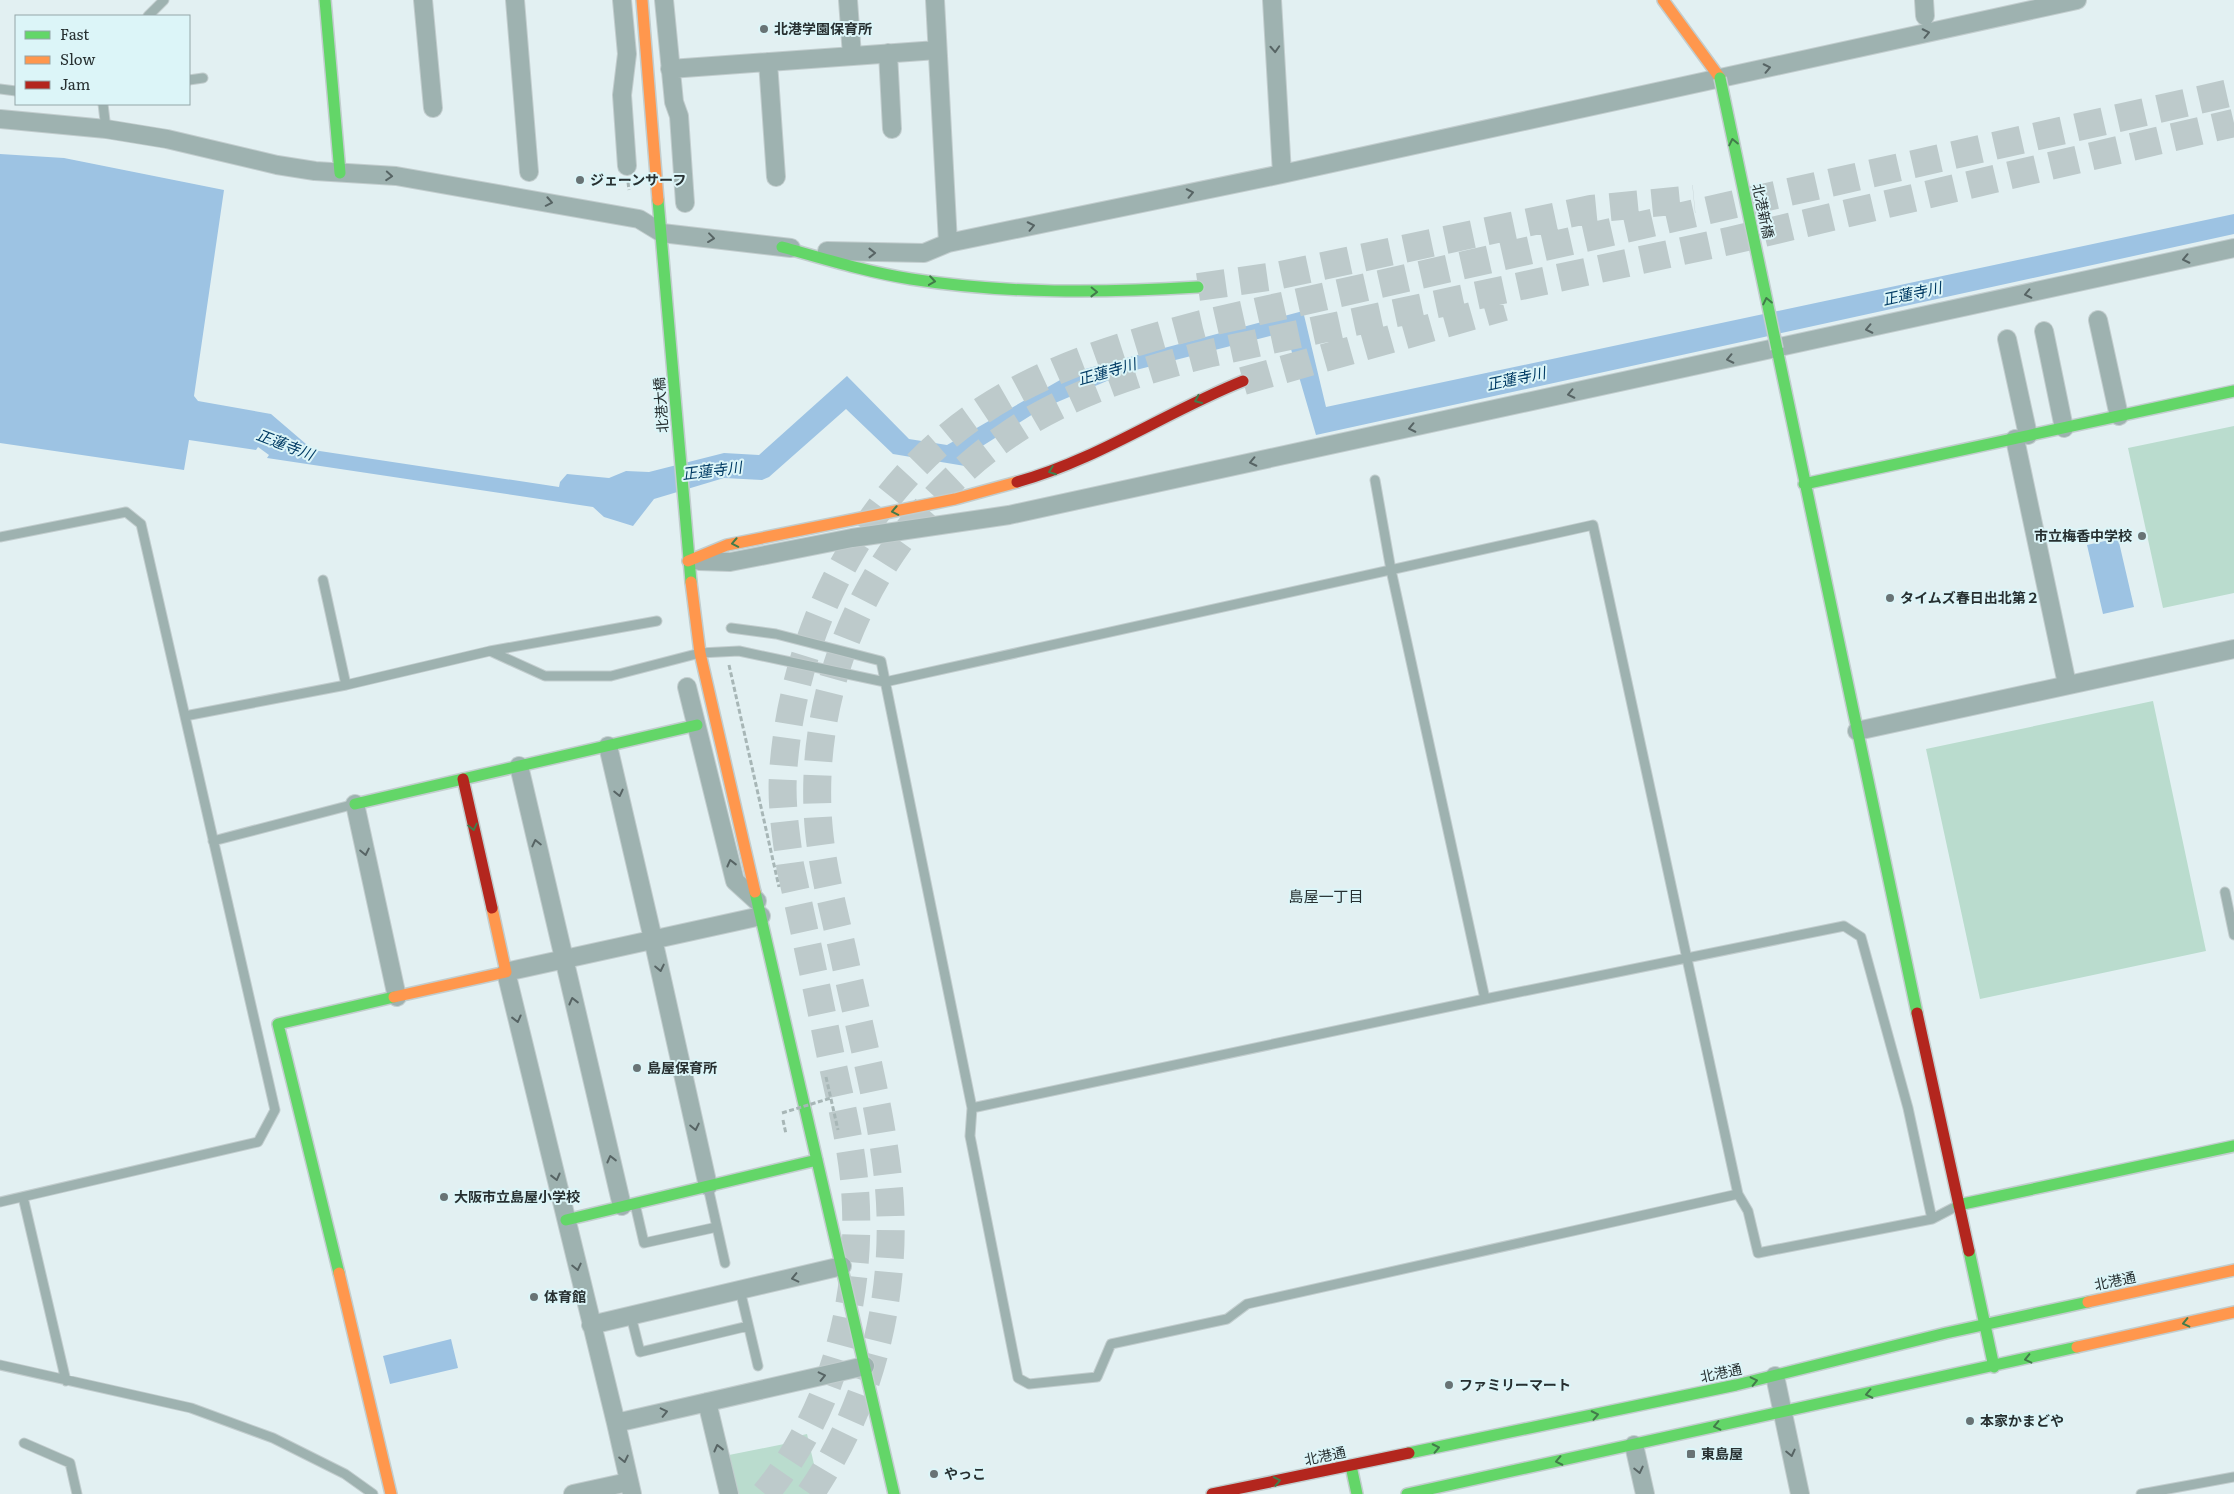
<svg xmlns="http://www.w3.org/2000/svg" width="2234" height="1494" font-family="Literata,'Noto Sans JP',serif">
<style>
.green{fill:#badcce}
.water{fill:#9dc3e3}
.lines{fill:none;stroke-linecap:round;stroke-linejoin:round}
.highway-tunnel{stroke:#bdcacb;stroke-width:28;stroke-dasharray:28 14;stroke-linecap:butt}
.lane-casing{stroke:#c2cdce;stroke-width:11}
.street-casing{stroke:#c2cdce;stroke-width:20}
.fast-casing{stroke:#c2cdce;stroke-width:14}
.slow-casing{stroke:#c2cdce;stroke-width:14}
.jam-casing{stroke:#c2cdce;stroke-width:14}
.path{stroke:#a7b6b6;stroke-width:3;stroke-dasharray:5 2.5;stroke-linecap:butt}
.lane{stroke:#9eb2b0;stroke-width:9}
.street{stroke:#9eb2b0;stroke-width:18}
.fast{stroke:#63d668;stroke-width:11}
.slow{stroke:#ff974d;stroke-width:11}
.jam{stroke:#b3261e;stroke-width:11}
.fast-bridge-casing{stroke:#c2cdce;stroke-width:14;stroke-linecap:butt}
.path-bridge{stroke:#a7b6b6;stroke-width:3;stroke-dasharray:5 2.5;stroke-linecap:butt}
.fast-bridge{stroke:#63d668;stroke-width:11}
.oneway{stroke:#576464}
.oneway2{stroke:#427b4a}
.poi-dot{fill:#687375;stroke:#dcf5f8;stroke-width:2}
.labels{text-anchor:middle;stroke-width:4;stroke-linejoin:round;paint-order:stroke}
.poi-label{font-size:14px;font-weight:bold;fill:#273031;stroke:#dcf5f8;text-anchor:start}
.street-label{font-size:14px;fill:#273031;stroke:#dcf5f8}
.water-label{font-size:15px;font-style:italic;fill:#003b64;stroke:#dcf5f8}
.neighbourhood-label{font-size:15px;fill:#273031;stroke:#dcf5f8}
</style>
<rect width="100%" height="100%" fill="#e2f0f2"/>
<!-- green -->
<path class="green" d="M2234 426V593L2163 608 2128 448Z
M2153 701 2206 951 1980 999 1926 749Z
M807 1434 816 1473 807 1475 811 1494H736L729 1455 794 1442V1437Z"/>
<!-- water -->
<path class="water" d="M0 154 64 158 224 190 194 396 198 401 271 414 313 450 559 487 560 482 567 474 609 478 626 471 649 472 724 453 759 455 847 376 909 439 947 445 1074 372 1303 311 1326 407 2234 214V234L1316 435 1286 332 1128 372 1041 409 976 450 971 467 893 454 846 409 769 477 762 480 724 478 654 499 633 526 604 517 593 507 267 458 269 455 258 447 256 450 189 440 184 470 0 443Z
M2118 538 2134 607 2103 614 2087 545Z
M451 1339 458 1368 390 1384 383 1356Z"/>
<g class="lines">
<!-- highway-tunnel -->
<path class="highway-tunnel" d="M1198 287 1276 276 1591 209 1694 199
M1243 381 1504 307
M765 1494C834 1410 863 1296 855 1189 851 1140 838 1091 828 1043 816 984 803 925 790 865 786 835 781 805 783 774 792 633 863 489 983 410 1050 366 1126 344 1202 324L2234 92
M810 1494C871 1405 898 1295 889 1188 882 1111 859 1028 843 952 834 912 823 871 819 831 804 676 881 522 1008 435 1069 393 1140 371 1211 353L1729 241 2234 123"/>
<defs>
<path id="lane" d="M148 16 164 0
M189 80 203 78
M0 89 16 91
M103 104 106 129
M1375 480 1391 570 1485 999
M0 537 126 512 141 524 275 1110 258 1142 0 1202
M323 580 346 685
M731 628 776 634 881 661 972 1108 970 1136 1018 1378 1029 1384 1097 1377 1111 1344 1227 1319 1247 1304 1738 1194
M490 651 545 676H611L700 653 739 651 885 682 1593 525 1738 1194 1748 1211 1758 1253 1932 1219 1957 1206
M185 716 346 685 490 651 657 621
M213 841 355 804
M2225 892 2234 935
M972 1108 1485 999 1844 926 1861 937 1908 1108 1932 1219
M708 1187 725 1263
M23 1197 66 1381
M635 1204 644 1243 717 1227
M740 1290 758 1366
M631 1316 640 1352 748 1326
M0 1365 191 1408 273 1438 345 1474 373 1494
M24 1443 70 1463 77 1494
M2141 1494 2234 1477"/>
<path id="street" d="M423 0 433 108
M515 0 529 172
M622 0 627 54 622 95 627 166
M664 0 674 102 679 116 685 203
M848 0 852 56
M935 0 948 243
M1272 0 1282 174
M1924 0 1925 16
M888 53 892 129
M768 62 776 177
M670 69 937 50
M0 119 106 129 167 139 277 165 315 171 396 176 639 219 662 233 791 248
M827 251 924 253 948 243 1282 174 2077 0
M2098 320 2119 416
M2044 331 2064 428
M2007 339 2028 435
M2015 439 2067 684
M699 561 730 562 852 538 1009 515 2234 248
M687 687 735 881 757 901
M1857 731 2234 649
M608 746 653 939 708 1186
M519 766 622 1206
M355 804 397 997
M591 1325 842 1266
M1775 1376 1800 1494
M707 1402 729 1494
M616 1423 865 1366
M1634 1445 1645 1494
M573 1494 628 1482
M632 1494 616 1423 506 972 761 916"/>
<path id="fast" d="M325 0 340 173
M658 200 691 582
M782 247C825 259 867 272 911 279 1006 294 1102 293 1198 287
M1777 349 1917 1013
M1804 484 2234 391
M355 804 697 725
M755 892 894 1494
M1958 1205 2234 1146
M566 1220 817 1160
M1969 1251 1994 1367
M339 1273 278 1024 394 997
M1409 1453 1736 1385 1946 1333 2088 1302
M1351 1466 1357 1494
M1407 1494 2077 1347"/>
<path id="slow" d="M642 0 658 200
M1663 0 1720 78
M688 561 727 545 955 499 1017 482
M691 582 700 653 755 892
M394 997 506 972 492 908
M339 1273 391 1494
M2088 1302 2234 1270
M2077 1347 2234 1312"/>
<path id="jam" d="M1017 482C1097 460 1166 412 1243 381
M463 779 492 908
M1917 1013 1969 1251
M1212 1494 1409 1453"/>
</defs>
<!-- lane casing -->
<use href="#lane" class="lane-casing"/>
<!-- street casing -->
<use href="#street" class="street-casing"/>
<!-- fast casing -->
<use href="#fast" class="fast-casing"/>
<!-- slow casing -->
<use href="#slow" class="slow-casing"/>
<!-- jam casing -->
<use href="#jam" class="jam-casing"/>
<!-- path -->
<path class="path" d="M628 182 629 190
M729 665 779 887
M826 1077 838 1130
M783 1120 786 1134"/>
<!-- lane -->
<use href="#lane" class="lane"/>
<!-- street -->
<use href="#street" class="street"/>
<!-- fast -->
<use href="#fast" class="fast"/>
<!-- slow -->
<use href="#slow" class="slow"/>
<!-- jam -->
<use href="#jam" class="jam"/>
<defs>
<path id="fast-bridge" d="M1720 78 1777 349"/>
</defs>
<!-- fast-bridge casing -->
<use href="#fast-bridge" class="fast-bridge-casing"/>
<!-- path-bridge -->
<path class="path-bridge" d="M782 1113 831 1098"/>
<!-- fast-bridge -->
<use href="#fast-bridge" class="fast-bridge"/>
</g>
<!-- one-way arrows -->
<defs><path id="oneway-chevron" d="M-2-3.5L2.5 0L-2 3.5" fill="none" stroke-width="1.6" stroke-linecap="round" stroke-linejoin="round" transform="scale(1.25)"/></defs>
<g class="oneway">
<use href="#oneway-chevron" transform="translate(1926 33) rotate(-12)"/>
<use href="#oneway-chevron" transform="translate(1275 49) rotate(87)"/>
<use href="#oneway-chevron" transform="translate(1767 68) rotate(-12)"/>
<use href="#oneway-chevron" transform="translate(389 176) rotate(4)"/>
<use href="#oneway-chevron" transform="translate(1190 193) rotate(-12)"/>
<use href="#oneway-chevron" transform="translate(549 202) rotate(11)"/>
<use href="#oneway-chevron" transform="translate(1031 226) rotate(-12)"/>
<use href="#oneway-chevron" transform="translate(711 238) rotate(7)"/>
<use href="#oneway-chevron" transform="translate(872 253)"/>
<use href="#oneway-chevron" transform="translate(2186 259) rotate(168)"/>
<use href="#oneway-chevron" transform="translate(2028 294) rotate(168)"/>
<use href="#oneway-chevron" transform="translate(1869 329) rotate(168)"/>
<use href="#oneway-chevron" transform="translate(1730 359) rotate(168)"/>
<use href="#oneway-chevron" transform="translate(1571 394) rotate(168)"/>
<use href="#oneway-chevron" transform="translate(1412 428) rotate(168)"/>
<use href="#oneway-chevron" transform="translate(1253 462) rotate(168)"/>
<use href="#oneway-chevron" transform="translate(619 793) rotate(77)"/>
<use href="#oneway-chevron" transform="translate(536 843) rotate(-103)"/>
<use href="#oneway-chevron" transform="translate(365 852) rotate(78)"/>
<use href="#oneway-chevron" transform="translate(731 863) rotate(-104)"/>
<use href="#oneway-chevron" transform="translate(660 968) rotate(78)"/>
<use href="#oneway-chevron" transform="translate(573 1001) rotate(-104)"/>
<use href="#oneway-chevron" transform="translate(517 1019) rotate(76)"/>
<use href="#oneway-chevron" transform="translate(695 1127) rotate(78)"/>
<use href="#oneway-chevron" transform="translate(611 1159) rotate(-104)"/>
<use href="#oneway-chevron" transform="translate(556 1177) rotate(76)"/>
<use href="#oneway-chevron" transform="translate(577 1267) rotate(77)"/>
<use href="#oneway-chevron" transform="translate(795 1278) rotate(167)"/>
<use href="#oneway-chevron" transform="translate(822 1376) rotate(-13)"/>
<use href="#oneway-chevron" transform="translate(664 1412) rotate(-13)"/>
<use href="#oneway-chevron" transform="translate(718 1448) rotate(-104)"/>
<use href="#oneway-chevron" transform="translate(1791 1453) rotate(77)"/>
<use href="#oneway-chevron" transform="translate(624 1459) rotate(78)"/>
<use href="#oneway-chevron" transform="translate(1639 1470) rotate(77)"/>
</g>
<g class="oneway2">
<use href="#oneway-chevron" transform="translate(1733 142) rotate(-102)"/>
<use href="#oneway-chevron" transform="translate(932 281) rotate(8)"/>
<use href="#oneway-chevron" transform="translate(1094 292) rotate(1)"/>
<use href="#oneway-chevron" transform="translate(1767 301) rotate(-102)"/>
<use href="#oneway-chevron" transform="translate(1198 400) rotate(155)"/>
<use href="#oneway-chevron" transform="translate(1052 471) rotate(159)"/>
<use href="#oneway-chevron" transform="translate(895 511) rotate(169)"/>
<use href="#oneway-chevron" transform="translate(735 543) rotate(169)"/>
<use href="#oneway-chevron" transform="translate(473 827) rotate(77)"/>
<use href="#oneway-chevron" transform="translate(2186 1323) rotate(167)"/>
<use href="#oneway-chevron" transform="translate(2028 1359) rotate(167)"/>
<use href="#oneway-chevron" transform="translate(1754 1381) rotate(-13)"/>
<use href="#oneway-chevron" transform="translate(1869 1394) rotate(168)"/>
<use href="#oneway-chevron" transform="translate(1595 1415) rotate(-12)"/>
<use href="#oneway-chevron" transform="translate(1717 1426) rotate(167)"/>
<use href="#oneway-chevron" transform="translate(1436 1448) rotate(-12)"/>
<use href="#oneway-chevron" transform="translate(1559 1461) rotate(168)"/>
<use href="#oneway-chevron" transform="translate(1277 1481) rotate(-11)"/>
</g>
<!-- markers -->
<g class="poi-dot">
<circle cx="764" cy="29" r="5"/>
<circle cx="580" cy="180" r="5"/>
<circle cx="2142" cy="536" r="5"/>
<circle cx="1890" cy="598" r="5"/>
<circle cx="637" cy="1068" r="5"/>
<circle cx="444" cy="1197" r="5"/>
<circle cx="534" cy="1297" r="5"/>
<circle cx="1449" cy="1385" r="5"/>
<circle cx="1970" cy="1421" r="5"/>
<rect x="1686" y="1449" width="10" height="10" rx="2.5"/>
<circle cx="934" cy="1474" r="5"/>
</g>
<g class="labels">
<!-- poi labels -->
<g class="poi-label">
<text x="774" y="34">北港学園保育所</text>
<text x="590" y="185">ジェーンサーフ</text>
<text x="2132" y="541" text-anchor="end">市立梅香中学校</text>
<text x="1900" y="603">タイムズ春日出北第２</text>
<text x="647" y="1073">島屋保育所</text>
<text x="454" y="1202">大阪市立島屋小学校</text>
<text x="544" y="1302">体育館</text>
<text x="1459" y="1390">ファミリーマート</text>
<text x="1980" y="1426">本家かまどや</text>
<text x="1701" y="1459">東島屋</text>
<text x="944" y="1479">やっこ</text>
</g>
<!-- street labels -->
<g class="street-label">
<text transform="translate(1763 211) rotate(78)" y="5">北港新橋</text>
<text transform="translate(661 405) rotate(-94)" y="5">北港大橋</text>
<text transform="translate(2115 1281) rotate(-12)" y="5">北港通</text>
<text transform="translate(1721 1373) rotate(-12)" y="5">北港通</text>
<text transform="translate(1325 1456) rotate(-12)" y="5">北港通</text>
</g>
<!-- water labels -->
<g class="water-label">
<text transform="translate(1912 294) rotate(-12)" y="5">正蓮寺川</text>
<text transform="translate(1107 372) rotate(-16)" y="5">正蓮寺川</text>
<text transform="translate(1516 379) rotate(-12)" y="5">正蓮寺川</text>
<text transform="translate(285 445) rotate(21)" y="5">正蓮寺川</text>
<text transform="translate(712 471) rotate(-7)" y="5">正蓮寺川</text>
</g>
<!-- neighbourhood labels -->
<g class="neighbourhood-label">
<text x="1326" y="902">島屋一丁目</text>
</g>
</g>
<!-- legend -->
<rect x="15" y="15" width="175" height="90" fill="#dcf5f8" stroke="#94a6a8"/>
<rect x="25" y="31" width="25" height="8" fill="#63d668" stroke="#94a6a8"/>
<text x="60" y="40" font-size="15" fill="#273031">Fast</text>
<rect x="25" y="56" width="25" height="8" fill="#ff974d" stroke="#94a6a8"/>
<text x="60" y="65" font-size="15" fill="#273031">Slow</text>
<rect x="25" y="81" width="25" height="8" fill="#b3261e" stroke="#94a6a8"/>
<text x="60" y="90" font-size="15" fill="#273031">Jam</text>
</svg>
